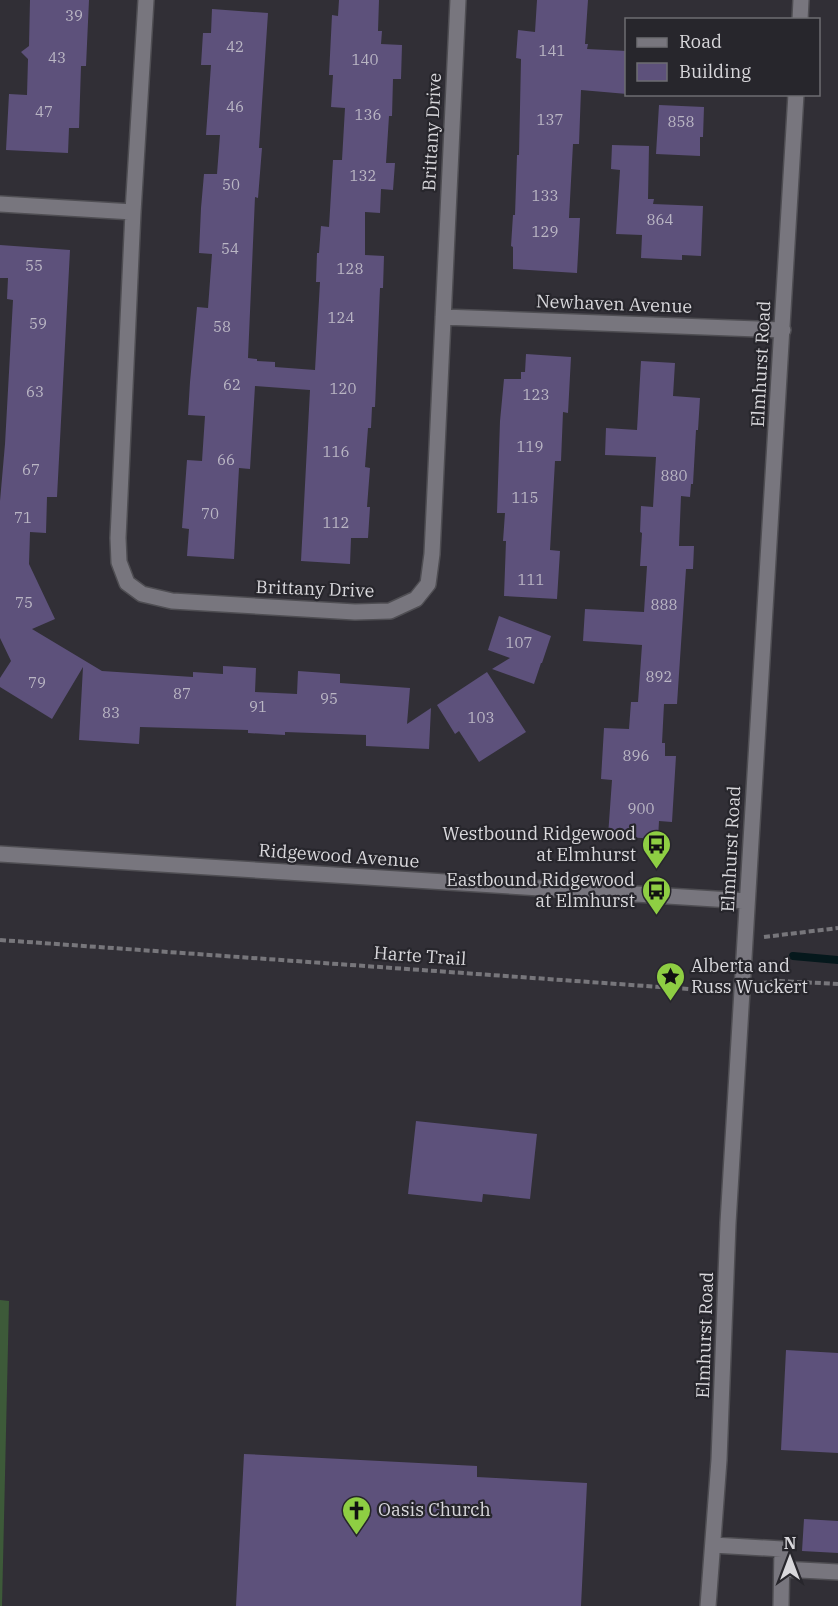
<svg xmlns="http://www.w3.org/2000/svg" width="838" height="1606" font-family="'IBM Plex Serif',serif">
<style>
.green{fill:#3d5a39}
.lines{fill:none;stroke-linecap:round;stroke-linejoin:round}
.stream{stroke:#05181c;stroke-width:8}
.building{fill:#5d517b}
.minor-casing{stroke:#4f4e53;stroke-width:18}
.path{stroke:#77767b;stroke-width:4;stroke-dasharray:6 3;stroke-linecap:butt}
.minor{stroke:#78767e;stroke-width:15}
.labels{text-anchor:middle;stroke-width:4.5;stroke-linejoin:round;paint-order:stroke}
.number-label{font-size:15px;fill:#bab6c4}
.street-label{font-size:18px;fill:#d9d8dc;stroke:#27262c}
.poi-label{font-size:18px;fill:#d9d8dc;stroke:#27262c;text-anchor:end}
</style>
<rect width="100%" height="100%" fill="#312f36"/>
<!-- green -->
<path class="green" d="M0 1300 9 1301 2 1606H0Z"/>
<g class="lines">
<!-- stream -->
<path class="stream" d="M793 956 838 960"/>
</g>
<!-- building -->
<path class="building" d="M30 0H89L86 66H81L79 128H69L68 153 6 150 9 94 27 95 28 59 21 52 29 46Z
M339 0H379L378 31H382L381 44 402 45 401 79H393L392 116H389L386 163H395L393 190 381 189 380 213 365 212V255L384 256 383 288H380L375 407H372L371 428H368L365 467 370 468 367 507H370L368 538H351L350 564 301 561 310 390 255 386 250 469 239 468 234 559 187 556 189 529 182 528 187 460 202 461 205 416 188 415 190 382 197 307 208 308 212 254 199 253 201 208 204 174H217L220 135H206L211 65H201L203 33H211L212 9 268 13 259 148H262L258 198 255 197 248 358 257 359V361L275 362V367L315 370 320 282H316L317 253H319L321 226 329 227 333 160H342L345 108 331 107 333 75H329L332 15 338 16Z
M537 0H588L585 44H588L587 49 627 51V94L581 90 579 144H573L569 218H580L577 273 513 269V247L511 246 513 215H515L517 155H519L521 59 516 58 518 30 535 32Z
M659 105 704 107 703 137H700V156L656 154Z
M612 145 649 146 648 199H654L653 204 703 206 701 256 682 255V260L641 258 642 235 616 234 620 170 611 169Z
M0 245 70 250 57 497H47L46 533 30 532 29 564 55 619 32 629 102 671 193 677V672L223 674V666L256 668 255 692 297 694 298 671 340 674V683L410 688 407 724 431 708 429 749 366 746V735L285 732V735L248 733V730L140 727 139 744 79 740 83 667 52 719 0 687V678L11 661 0 638V501L5 444 13 300 7 299 8 278H0Z
M526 354 571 357 568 413 563 412 561 461H555L550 550 560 551 557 599 504 596 506 541H503L505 513H497L500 421 504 379H521V372H525Z
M641 361 675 363 673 396 700 398 698 430H696L693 484H691L690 497 681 496 679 546H694L693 569H686L677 704H664L662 743H665V756H676L672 822 659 821 658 839 608 836 612 780 601 779 604 728 629 729 631 702H638L642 645 583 641 585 609 644 612 647 566H640L642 533 640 532 641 506 653 507 656 457 605 455 606 428 637 430Z
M499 616 551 636 542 663H541L534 684 492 669 510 658 488 650Z
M487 672 526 732 479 762 459 731 455 734 437 705Z
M416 1121 537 1134 530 1199 483 1194 482 1202 408 1194Z
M786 1350 838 1353V1453L781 1450Z
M244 1454 477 1466V1477L587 1483 581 1606H236Z
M804 1519 838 1521V1553L802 1551Z"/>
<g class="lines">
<defs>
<path id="minor" d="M146 0 133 212 118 538 119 562 127 583 142 594 172 601 355 612 390 611 416 599 428 584 432 554 458 0
M800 20 801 0
M0 204 133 212
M443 317 783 330
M0 854 747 901
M713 1545 782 1549 781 1606
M782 1569 838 1572
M708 1606 719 1460 728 1223 796 94"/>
</defs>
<!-- minor casing -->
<use href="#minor" class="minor-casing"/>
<!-- path -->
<path class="path" d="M764 937 838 928
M0 940 702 990 724 987
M761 983 780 981 838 984"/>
<!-- minor -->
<use href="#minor" class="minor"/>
</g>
<!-- icons -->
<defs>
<symbol id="bus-pin" viewBox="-11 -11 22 30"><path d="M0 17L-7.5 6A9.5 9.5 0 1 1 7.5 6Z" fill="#8ece43" stroke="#27262c"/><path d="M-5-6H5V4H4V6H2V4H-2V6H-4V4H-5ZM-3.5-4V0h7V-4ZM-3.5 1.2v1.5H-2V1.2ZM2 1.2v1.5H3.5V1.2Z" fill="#111"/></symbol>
<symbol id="sight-pin" viewBox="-11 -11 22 30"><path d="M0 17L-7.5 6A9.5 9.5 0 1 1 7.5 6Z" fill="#8ece43" stroke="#27262c"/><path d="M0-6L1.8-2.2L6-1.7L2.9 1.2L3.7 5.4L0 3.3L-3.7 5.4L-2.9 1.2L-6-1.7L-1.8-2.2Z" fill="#111"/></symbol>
<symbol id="church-pin" viewBox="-11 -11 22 30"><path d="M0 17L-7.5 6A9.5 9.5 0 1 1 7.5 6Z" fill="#8ece43" stroke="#27262c"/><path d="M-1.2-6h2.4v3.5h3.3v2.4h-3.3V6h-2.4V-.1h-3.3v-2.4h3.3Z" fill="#111"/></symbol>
</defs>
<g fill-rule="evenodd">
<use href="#bus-pin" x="640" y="828" width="33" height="45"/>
<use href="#bus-pin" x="640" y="874" width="33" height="45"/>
<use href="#sight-pin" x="654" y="960" width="33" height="45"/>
<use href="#church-pin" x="340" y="1494" width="33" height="45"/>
</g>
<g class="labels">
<!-- number labels -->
<g class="number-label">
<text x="74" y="21">39</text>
<text x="235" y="52">42</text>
<text x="552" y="56">141</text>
<text x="57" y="63">43</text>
<text x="365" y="65">140</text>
<text x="235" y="112">46</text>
<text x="44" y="117">47</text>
<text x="368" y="120">136</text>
<text x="550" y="125">137</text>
<text x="681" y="127">858</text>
<text x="363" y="181">132</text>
<text x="231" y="190">50</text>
<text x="545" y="201">133</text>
<text x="660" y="225">864</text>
<text x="545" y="237">129</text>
<text x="230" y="254">54</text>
<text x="34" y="271">55</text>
<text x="350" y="274">128</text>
<text x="341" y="323">124</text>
<text x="38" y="329">59</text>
<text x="222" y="332">58</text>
<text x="232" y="390">62</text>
<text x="343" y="394">120</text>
<text x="35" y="397">63</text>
<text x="536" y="400">123</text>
<text x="530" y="452">119</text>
<text x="336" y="457">116</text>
<text x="226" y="465">66</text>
<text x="31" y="475">67</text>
<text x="674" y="481">880</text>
<text x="525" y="503">115</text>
<text x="210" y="519">70</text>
<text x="23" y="523">71</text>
<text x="336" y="528">112</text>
<text x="531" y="585">111</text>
<text x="24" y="608">75</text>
<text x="664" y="610">888</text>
<text x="519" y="648">107</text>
<text x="659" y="682">892</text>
<text x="37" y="688">79</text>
<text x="182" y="699">87</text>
<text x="329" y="704">95</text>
<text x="258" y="712">91</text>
<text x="111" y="718">83</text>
<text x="481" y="723">103</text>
<text x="636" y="761">896</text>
<text x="641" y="814">900</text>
</g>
<!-- street labels -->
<g class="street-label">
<text transform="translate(432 132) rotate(-87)" y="6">Brittany Drive</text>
<text transform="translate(614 304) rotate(2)" y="6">Newhaven Avenue</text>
<text transform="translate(761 364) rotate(-87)" y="6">Elmhurst Road</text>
<text transform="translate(315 589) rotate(2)" y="6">Brittany Drive</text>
<text transform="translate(731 849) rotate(-87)" y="6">Elmhurst Road</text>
<text transform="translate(339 856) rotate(4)" y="6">Ridgewood Avenue</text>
<text transform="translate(420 956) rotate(4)" y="6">Harte Trail</text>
<text transform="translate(705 1335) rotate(-88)" y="6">Elmhurst Road</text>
</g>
<!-- poi labels -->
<g class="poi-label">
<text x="636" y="840">Westbound Ridgewood<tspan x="636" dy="21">at Elmhurst</tspan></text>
<text x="635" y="886">Eastbound Ridgewood<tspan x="635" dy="21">at Elmhurst</tspan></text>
<text x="691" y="972" text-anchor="start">Alberta and<tspan x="691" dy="21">Russ Wuckert</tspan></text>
<text x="378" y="1516" text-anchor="start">Oasis Church</text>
</g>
</g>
<!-- legend -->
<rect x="625" y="18" width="195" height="78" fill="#27262c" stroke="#6e6d72" stroke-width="1.5"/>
<rect x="637" y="38" width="30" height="9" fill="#78767e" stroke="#6e6d72" stroke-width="1.5"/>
<text x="679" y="48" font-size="18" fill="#d9d8dc">Road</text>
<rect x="637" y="63" width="30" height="18" fill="#5d517b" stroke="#6e6d72" stroke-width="1.5"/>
<text x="679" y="78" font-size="18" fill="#d9d8dc">Building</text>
<!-- north arrow -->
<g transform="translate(790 1558)" stroke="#27262c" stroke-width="4.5" paint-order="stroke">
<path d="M0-4.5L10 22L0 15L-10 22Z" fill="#d9d8dc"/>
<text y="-9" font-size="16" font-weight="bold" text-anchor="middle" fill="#d9d8dc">N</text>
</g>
</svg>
